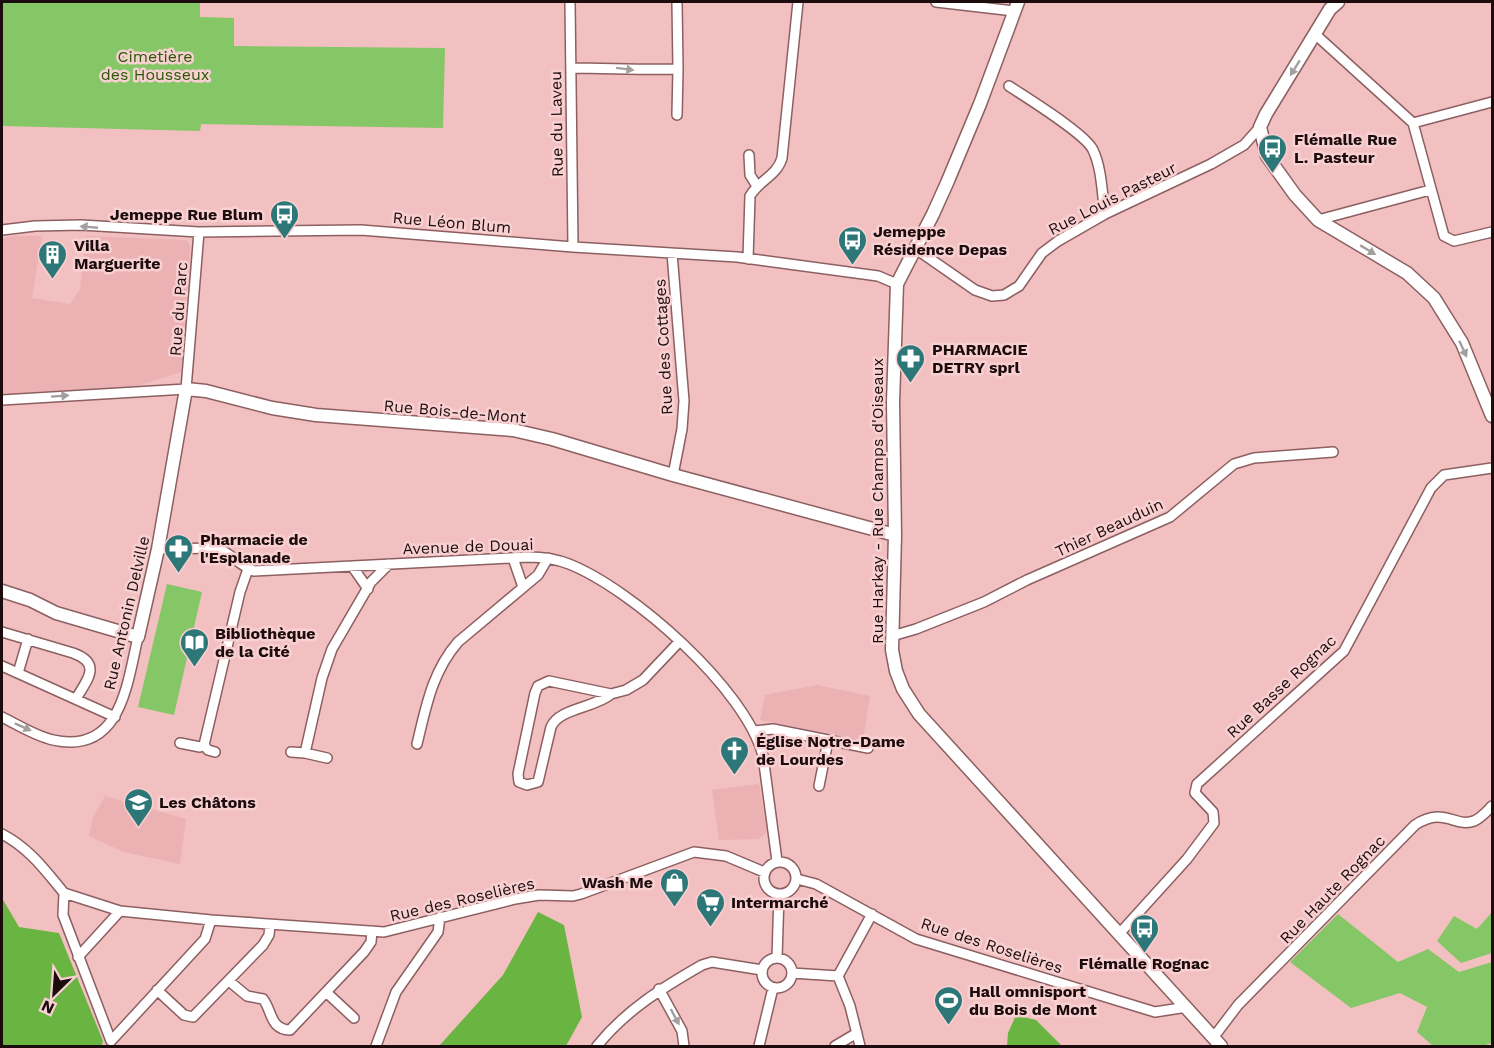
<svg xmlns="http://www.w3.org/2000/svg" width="1494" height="1048" font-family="'Work Sans',sans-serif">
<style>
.built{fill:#ebb1b3}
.green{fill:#85c666}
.forest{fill:#6ab441}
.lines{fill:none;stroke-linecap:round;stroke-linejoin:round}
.street-casing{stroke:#8c5f61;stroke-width:12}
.secondary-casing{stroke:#8c5f61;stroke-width:15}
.street{stroke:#fff;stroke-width:9}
.secondary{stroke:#fff;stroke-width:12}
.oneway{fill:#a49e9e}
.labels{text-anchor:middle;stroke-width:5;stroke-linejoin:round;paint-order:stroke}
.park-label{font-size:16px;fill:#295807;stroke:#f9d0d1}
.street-label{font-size:16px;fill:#1c0c0d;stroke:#f9d0d1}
.poi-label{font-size:16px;font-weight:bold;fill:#1c0c0d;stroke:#f9d0d1;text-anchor:start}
</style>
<rect width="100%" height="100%" fill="#f2c0c1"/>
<!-- built -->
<path class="built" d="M13 236H42L32 298 70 304 80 289 86 236 186 240 190 244V248L181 372 137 386 2 394V238Z
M817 685 870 696 863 740 760 720 765 695Z
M759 784 767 832 759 839 719 840 712 790Z
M105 796 186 819 180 864 124 852 89 836 93 818Z"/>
<!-- green -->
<path class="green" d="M2 2H200V17L234 18V46L445 48 443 128 201 124 200 131 2 126Z
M167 584 202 592 174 715 138 707Z
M1492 912V953L1461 963 1437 941 1454 916 1477 929Z
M1338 914 1398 962 1428 949 1459 972 1492 962V1043L1482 1046H1433L1417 1032 1427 1007 1400 993 1351 1008 1290 962Z"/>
<!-- forest -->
<path class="forest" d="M2 898 19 927 59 933 103 1041 102 1046H2Z
M538 912 564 925 582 1017 566 1046H439L503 975Z
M1016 1015 1036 1020 1062 1046H1007L1008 1033Z"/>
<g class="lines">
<defs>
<path id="street" d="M570 2 573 247
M936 2 1014 11
M1316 35 1413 123
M571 68C607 68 642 70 678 69
M1009 86C1027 98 1086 134 1093 150 1102 169 1102 194 1105 214
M677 115 678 69 677 2
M1413 123 1444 236 1454 241 1492 232
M1413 123 1492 102
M749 155 750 175 757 186
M1318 220 1430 190
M2 230 35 226 81 225 199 232 361 230 573 247 737 257 878 276 897 284
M916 249 975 290 992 296 1004 295 1019 286 1042 253 1058 241 1105 214 1211 164 1244 145 1260 127
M672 253 684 401 682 429 673 475
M748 259 750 196C758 181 777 176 782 158L798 2
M2 400 186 389 199 232
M158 549 217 548C232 554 240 566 254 571L529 557C543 557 556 559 569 564 632 589 746 689 763 756L777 861
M513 558 523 587
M352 566 368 589
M2 632 73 653C104 664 85 682 76 699
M892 636 916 629 984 602 1027 580 1170 517 1234 464 1254 458 1333 452
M2 666 115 717
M18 673 28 639
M611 694C595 708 559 708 551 727L538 782 527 785 519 782 518 774 535 693 538 686 549 681 611 694 626 690 643 680 679 642
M2 717C18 725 35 736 53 740 121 755 127 684 138 637
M754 731 773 729 868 748
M180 743 200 747 204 745 240 592 248 569
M417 744C426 707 432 672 458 642L538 575 548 558
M204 745 208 750 215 752
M291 752 305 753 327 758
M305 753 322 678 332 649 371 582 389 564
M819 786 828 741
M2 834C29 848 45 870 64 893
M764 878a16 16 0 1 1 32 0a16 16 0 1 1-32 0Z
M797 879 816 884 916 939 1155 1012 1187 1007
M64 893 120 911 211 920 384 932 515 899 539 895 573 896 581 894 694 852 726 856 764 872
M64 893 63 915 111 1041 205 939 211 920
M1119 934 1187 859 1214 823 1213 812 1195 793 1197 784 1344 651 1431 488 1444 475 1492 468
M78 957 120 911
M762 973a15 15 0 1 1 30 0a15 15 0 1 1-30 0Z
M777 958 779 894
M792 973 838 976 872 914
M838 976 850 1006 860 1046
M229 981 247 996 263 999C272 1010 270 1030 290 1030L364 952 371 942 372 931
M659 989 682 1031 684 1046
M157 990 184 1015 193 1017 263 945 269 935 270 925
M326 992 354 1018
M1213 1038 1238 1005 1415 825C1444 806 1455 828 1474 821 1481 818 1487 811 1492 806
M376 1046 396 992 438 932 440 917
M597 1046C626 1010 662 988 702 965L712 962 762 970
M759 1046 773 988
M835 1046 857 1033"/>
<path id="secondary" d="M1018 2 980 104 947 183 933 214 897 284 893 402 895 535 892 650 896 671 903 689 919 714 1221 1046
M1338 2 1330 9 1266 114 1260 127 1267 156 1295 195 1318 220 1407 273 1434 298 1462 343 1492 416
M2 591 30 600 56 613 138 637 158 549 186 389 206 391 272 408 316 415 513 430 552 439 673 475 895 535"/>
</defs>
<!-- street casing -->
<use href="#street" class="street-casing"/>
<!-- secondary casing -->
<use href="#secondary" class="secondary-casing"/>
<!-- street -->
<use href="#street" class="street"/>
<!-- secondary -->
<use href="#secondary" class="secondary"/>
</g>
<!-- one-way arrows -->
<defs><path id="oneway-solid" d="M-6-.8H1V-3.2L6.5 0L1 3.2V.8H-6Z" transform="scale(1.5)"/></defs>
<g class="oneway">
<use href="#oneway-solid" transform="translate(1295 68) rotate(122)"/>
<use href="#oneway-solid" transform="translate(625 69) rotate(7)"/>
<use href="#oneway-solid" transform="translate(89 227) rotate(-175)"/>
<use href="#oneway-solid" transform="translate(1368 250) rotate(31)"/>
<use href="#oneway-solid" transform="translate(1463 349) rotate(65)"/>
<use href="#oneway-solid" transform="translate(60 396) rotate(-4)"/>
<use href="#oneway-solid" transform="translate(23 727) rotate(24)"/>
<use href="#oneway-solid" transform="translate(675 1017) rotate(62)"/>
</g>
<!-- icons -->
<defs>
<symbol id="bus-pin" viewBox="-11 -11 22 30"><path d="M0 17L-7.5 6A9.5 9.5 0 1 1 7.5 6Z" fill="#2d7778" stroke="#f9d0d1"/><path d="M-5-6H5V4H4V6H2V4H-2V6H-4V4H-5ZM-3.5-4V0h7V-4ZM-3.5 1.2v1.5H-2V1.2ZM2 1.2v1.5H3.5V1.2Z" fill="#fff"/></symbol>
<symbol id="building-pin" viewBox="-11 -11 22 30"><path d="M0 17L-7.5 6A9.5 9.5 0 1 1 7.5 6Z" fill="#2d7778" stroke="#f9d0d1"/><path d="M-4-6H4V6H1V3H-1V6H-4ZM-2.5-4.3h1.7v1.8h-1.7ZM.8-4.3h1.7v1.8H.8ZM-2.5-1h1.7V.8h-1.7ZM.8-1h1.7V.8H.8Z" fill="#fff"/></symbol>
<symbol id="pharmacy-pin" viewBox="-11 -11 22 30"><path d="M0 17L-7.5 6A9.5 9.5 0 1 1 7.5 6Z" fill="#2d7778" stroke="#f9d0d1"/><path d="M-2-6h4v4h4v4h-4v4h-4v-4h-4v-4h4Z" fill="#fff"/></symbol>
<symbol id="library-pin" viewBox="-11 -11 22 30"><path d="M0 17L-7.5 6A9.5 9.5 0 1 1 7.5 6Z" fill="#2d7778" stroke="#f9d0d1"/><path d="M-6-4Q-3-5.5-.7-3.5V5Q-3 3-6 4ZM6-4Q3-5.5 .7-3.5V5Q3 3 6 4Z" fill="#fff"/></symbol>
<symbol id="church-pin" viewBox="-11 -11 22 30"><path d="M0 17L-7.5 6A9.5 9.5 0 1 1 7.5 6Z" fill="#2d7778" stroke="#f9d0d1"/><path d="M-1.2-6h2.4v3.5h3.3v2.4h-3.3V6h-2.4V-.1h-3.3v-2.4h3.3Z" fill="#fff"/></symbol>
<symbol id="school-pin" viewBox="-11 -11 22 30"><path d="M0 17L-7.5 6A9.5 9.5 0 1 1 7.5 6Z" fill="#2d7778" stroke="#f9d0d1"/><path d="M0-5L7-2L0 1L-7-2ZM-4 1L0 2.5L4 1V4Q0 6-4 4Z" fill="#fff"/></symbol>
<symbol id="shop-pin" viewBox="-11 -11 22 30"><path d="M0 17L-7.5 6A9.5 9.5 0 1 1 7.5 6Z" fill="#2d7778" stroke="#f9d0d1"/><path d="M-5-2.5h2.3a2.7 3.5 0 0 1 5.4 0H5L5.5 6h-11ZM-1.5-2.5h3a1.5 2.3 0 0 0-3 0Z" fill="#fff"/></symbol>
<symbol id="supermarket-pin" viewBox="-11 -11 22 30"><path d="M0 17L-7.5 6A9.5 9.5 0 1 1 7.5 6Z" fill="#2d7778" stroke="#f9d0d1"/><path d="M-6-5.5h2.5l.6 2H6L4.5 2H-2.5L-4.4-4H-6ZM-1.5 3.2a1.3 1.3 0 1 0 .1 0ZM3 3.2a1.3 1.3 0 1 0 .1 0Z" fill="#fff"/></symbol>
<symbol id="stadium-pin" viewBox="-11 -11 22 30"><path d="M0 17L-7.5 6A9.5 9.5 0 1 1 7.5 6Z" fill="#2d7778" stroke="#f9d0d1"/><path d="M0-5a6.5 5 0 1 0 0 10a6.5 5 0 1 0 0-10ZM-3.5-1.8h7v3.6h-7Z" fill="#fff"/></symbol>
</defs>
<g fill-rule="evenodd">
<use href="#bus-pin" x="1256" y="132" width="33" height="45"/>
<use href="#bus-pin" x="268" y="198" width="33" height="45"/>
<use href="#bus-pin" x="836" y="224" width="33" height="45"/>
<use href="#building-pin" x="36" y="238" width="33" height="45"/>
<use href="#pharmacy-pin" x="894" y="342" width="33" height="45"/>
<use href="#pharmacy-pin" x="162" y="532" width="33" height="45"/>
<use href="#library-pin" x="178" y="626" width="33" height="45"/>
<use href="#church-pin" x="718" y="734" width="33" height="45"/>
<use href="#school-pin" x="122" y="786" width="33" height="45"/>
<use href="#shop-pin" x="658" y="866" width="33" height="45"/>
<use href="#supermarket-pin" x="694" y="886" width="33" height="45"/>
<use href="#bus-pin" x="1128" y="912" width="33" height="45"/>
<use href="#stadium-pin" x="932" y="984" width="33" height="45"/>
</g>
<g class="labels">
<!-- park labels -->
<g class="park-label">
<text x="155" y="62">Cimetière<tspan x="155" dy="18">des Housseux</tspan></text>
</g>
<!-- street labels -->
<g class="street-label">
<text transform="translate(556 124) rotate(-91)" y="6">Rue du Laveu</text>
<text transform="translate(1112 198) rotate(-27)" y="6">Rue Louis Pasteur</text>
<text transform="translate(452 222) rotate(5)" y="6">Rue Léon Blum</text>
<text transform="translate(178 309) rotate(-86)" y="6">Rue du Parc</text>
<text transform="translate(663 347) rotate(-93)" y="6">Rue des Cottages</text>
<text transform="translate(455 411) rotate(5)" y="6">Rue Bois-de-Mont</text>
<text transform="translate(877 501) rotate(-90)" y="6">Rue Harkay - Rue Champs d'Oiseaux</text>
<text transform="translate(1109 527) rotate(-25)" y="6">Thier Beauduin</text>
<text transform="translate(468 546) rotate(-2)" y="6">Avenue de Douai</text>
<text transform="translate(126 613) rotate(-77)" y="6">Rue Antonin Delville</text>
<text transform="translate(1281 686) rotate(-43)" y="6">Rue Basse Rognac</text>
<text transform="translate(1332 889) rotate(-46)" y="6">Rue Haute Rognac</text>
<text transform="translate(462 899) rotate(-13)" y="6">Rue des Roselières</text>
<text transform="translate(992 945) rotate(18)" y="6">Rue des Roselières</text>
</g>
<!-- poi labels -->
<g class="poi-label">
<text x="1294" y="145">Flémalle Rue<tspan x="1294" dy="18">L. Pasteur</tspan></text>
<text x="263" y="220" text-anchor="end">Jemeppe Rue Blum</text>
<text x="873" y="237">Jemeppe<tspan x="873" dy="18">Résidence Depas</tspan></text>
<text x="74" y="251">Villa<tspan x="74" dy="18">Marguerite</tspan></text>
<text x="932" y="355">PHARMACIE<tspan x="932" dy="18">DETRY sprl</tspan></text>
<text x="200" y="545">Pharmacie de<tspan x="200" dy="18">l'Esplanade</tspan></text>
<text x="215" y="639">Bibliothèque<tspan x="215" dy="18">de la Cité</tspan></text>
<text x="756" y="747">Église Notre-Dame<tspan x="756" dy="18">de Lourdes</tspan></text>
<text x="159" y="808">Les Châtons</text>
<text x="653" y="888" text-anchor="end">Wash Me</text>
<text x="731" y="908">Intermarché</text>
<text x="1144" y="969" text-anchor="middle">Flémalle Rognac</text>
<text x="969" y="997">Hall omnisport<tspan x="969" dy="18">du Bois de Mont</tspan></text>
</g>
</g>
<!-- border -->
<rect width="1494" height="1048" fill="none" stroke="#1c0c0d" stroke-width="6"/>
<!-- north arrow -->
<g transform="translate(54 994) rotate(205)" stroke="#f9d0d1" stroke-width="4.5" paint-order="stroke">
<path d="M0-4.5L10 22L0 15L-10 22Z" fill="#1c0c0d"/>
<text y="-9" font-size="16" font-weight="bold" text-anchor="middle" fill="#1c0c0d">N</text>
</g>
</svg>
